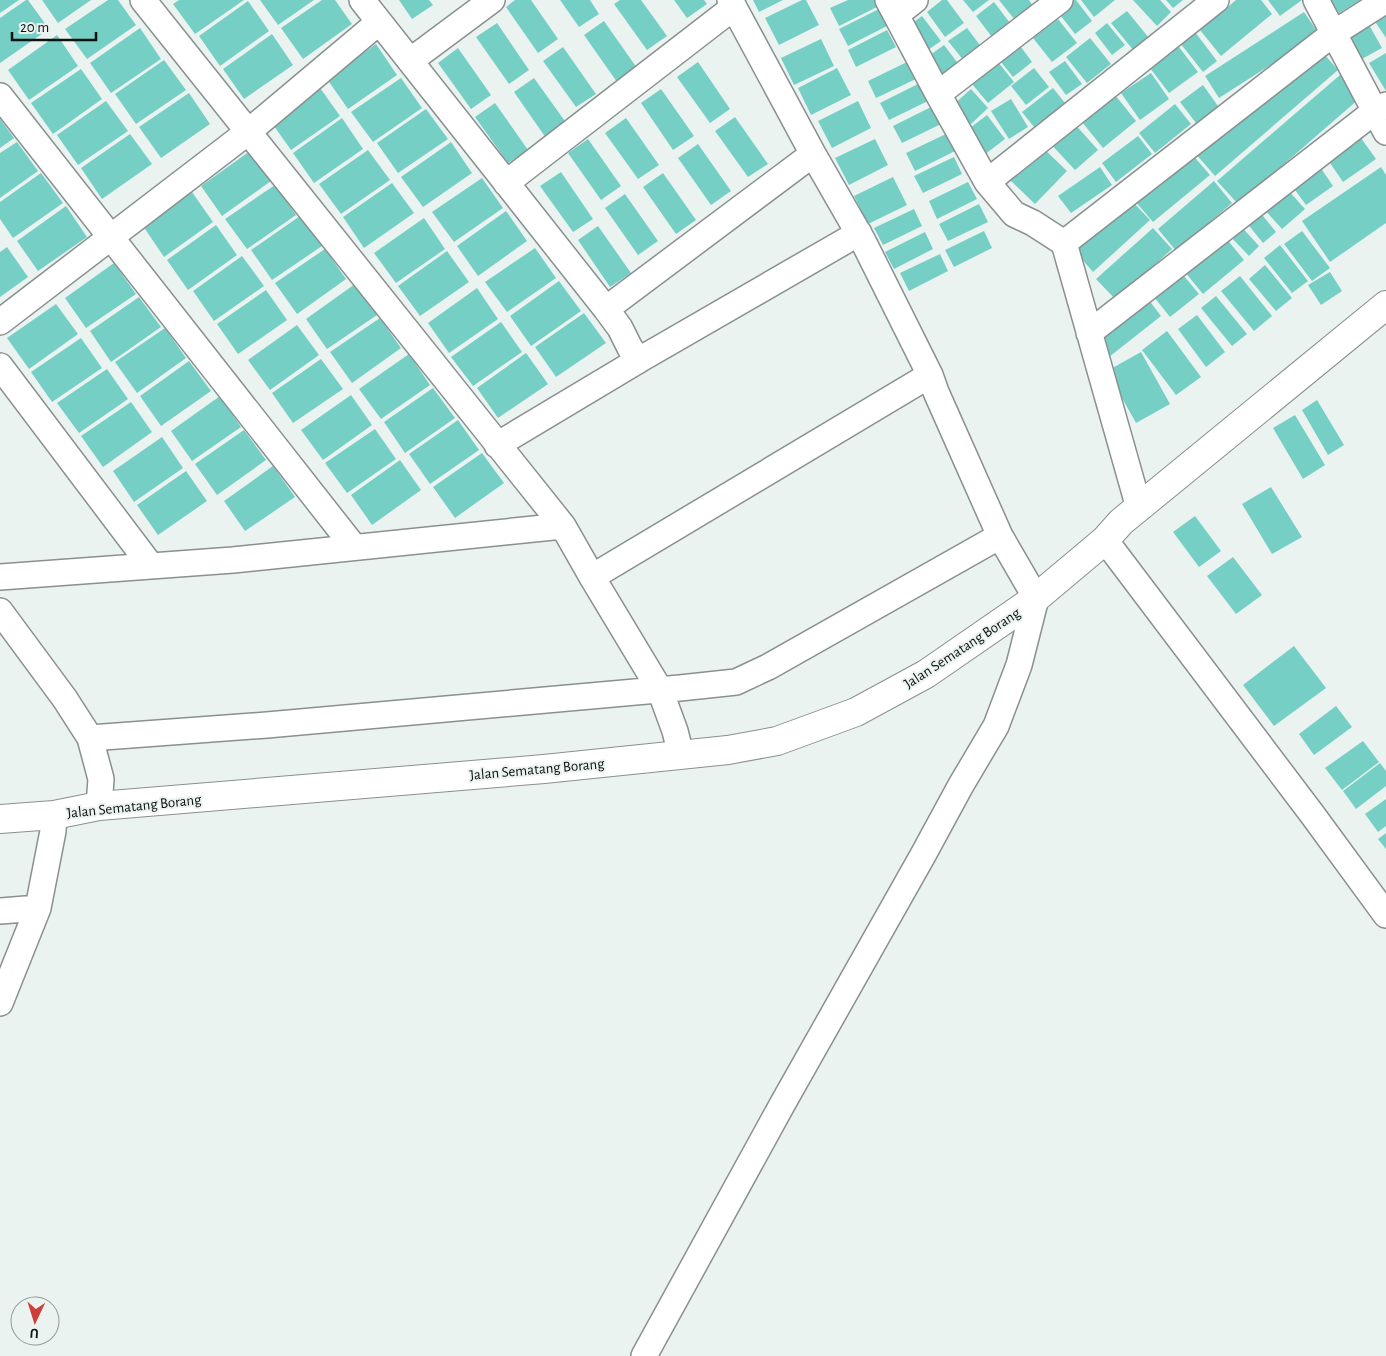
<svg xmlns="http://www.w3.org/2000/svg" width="1386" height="1356" font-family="'Alegreya Sans',sans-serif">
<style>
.building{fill:#75cfc5}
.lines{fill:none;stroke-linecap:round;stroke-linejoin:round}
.street-casing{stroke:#89908f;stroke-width:28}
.secondary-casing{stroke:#89908f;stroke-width:30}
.street{stroke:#fff;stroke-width:25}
.secondary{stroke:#fff;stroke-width:28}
.labels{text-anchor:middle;stroke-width:4;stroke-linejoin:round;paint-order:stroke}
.street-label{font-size:15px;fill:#0f1212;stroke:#ebf3f1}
</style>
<rect width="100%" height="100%" fill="#ebf3f1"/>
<!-- building -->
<path class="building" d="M0 0H19L0 13Z
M26 0H28L49 29 0 63V18Z
M42 0H91L58 23Z
M108 0H118L136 25 87 59 65 29Z
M179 0H244L195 34 173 4Z
M260 0H314L278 25Z
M322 0H335L352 24 303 59 281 28Z
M399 0H429L433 5 412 19Z
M515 0H531L558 39 538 53 506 7Z
M560 0H590L599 14 579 27Z
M620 0H641L667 36 647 50 614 4Z
M674 0H704L707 4 687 18Z
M753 0H783L759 12Z
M802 0H806L819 25 779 45 765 18Z
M848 0H875L879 6 839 26 830 8Z
M942 0H947L964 23 945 37 927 12Z
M963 0H989L973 12Z
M999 0H1029L1036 10 1018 24Z
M1072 0H1076L1092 21 1075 34 1057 11Z
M1081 0H1115L1094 17Z
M1133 0H1160L1171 12 1157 26Z
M1166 0H1183L1173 8Z
M1236 0H1261L1272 14 1221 56 1200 30Z
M1268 0H1302L1280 16Z
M1330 0H1360L1339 13Z
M248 1 269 31 220 66 199 36Z
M994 2 1013 27 995 41 976 16Z
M1386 7V38L1372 17Z
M879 9 887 26 848 46 839 29Z
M1127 11 1149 38 1134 51 1111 23Z
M1304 12 1319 34 1219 98 1205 76Z
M922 16 941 41 922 54 904 29Z
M1058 19 1077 43 1052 62 1033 38Z
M604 21 637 68 617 82 584 35Z
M497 23 529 70 509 84 476 37Z
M1107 23 1125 45 1112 55 1095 33Z
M1368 23 1382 48 1360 60 1346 35Z
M140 28 161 59 111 93 90 63Z
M967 28 986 53 968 66 948 41Z
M887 30 896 47 856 67 848 50Z
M1195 32 1217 61 1203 72 1180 43Z
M272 34 293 65 244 99 223 69Z
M57 35 78 66 29 100 8 70Z
M1090 38 1111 64 1087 83 1066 57Z
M821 39 834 66 794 85 781 58Z
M376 44 397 75 348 109 327 79Z
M944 45 963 70 945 83 926 58Z
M563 47 596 94 576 107 543 61Z
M1021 47 1032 62 1013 77 1001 62Z
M1179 47 1198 72 1169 93 1150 68Z
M1318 47 1338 70 1215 176 1195 153Z
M458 48 491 95 471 109 438 63Z
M1386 53V91L1369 63Z
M164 60 186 90 136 124 115 94Z
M1065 61 1082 84 1066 95 1049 72Z
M698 62 730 109 710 123 677 77Z
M907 62 916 79 876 98 868 81Z
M998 62 1014 82 988 103 972 84Z
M837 68 851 95 811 115 798 88Z
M1034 68 1049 87 1026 105 1011 86Z
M81 69 102 99 53 134 31 103Z
M1151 73 1169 99 1140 120 1121 93Z
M1340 75 1360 98 1238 204 1217 181Z
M401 78 422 108 373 142 351 112Z
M534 78 567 124 546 138 514 92Z
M920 83 928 101 889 120 880 103Z
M318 85 340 116 291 150 269 119Z
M1203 85 1218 106 1196 123 1180 102Z
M1053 88 1065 103 1034 127 1022 112Z
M661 89 694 136 673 150 641 103Z
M971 89 988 108 971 124 953 105Z
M189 93 210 124 161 158 139 127Z
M1115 95 1136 121 1103 148 1082 122Z
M1011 99 1028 127 1009 139 991 111Z
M106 101 128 131 78 165 57 135Z
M858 101 871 128 832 148 818 121Z
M495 103 528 150 508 163 475 117Z
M1175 104 1191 124 1155 153 1139 133Z
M933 106 941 124 902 143 893 126Z
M426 109 448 139 398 173 377 143Z
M987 115 1005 139 984 155 966 131Z
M735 117 768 164 748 177 715 131Z
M342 118 363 149 314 183 293 153Z
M626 118 659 165 638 179 605 133Z
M0 119 14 138 0 148Z
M1072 121 1098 150 1075 170 1049 142Z
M130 134 152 164 102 199 81 168Z
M946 134 955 151 915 171 906 153Z
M1138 136 1152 154 1116 182 1102 163Z
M1361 138 1376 159 1343 182 1328 160Z
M588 139 621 186 601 200 568 153Z
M875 139 888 165 849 185 835 158Z
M17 142 38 171 0 198V153Z
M451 142 472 173 423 207 401 177Z
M698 144 731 191 711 205 678 158Z
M1041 146 1067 171 1035 204 1009 179Z
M368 150 390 180 341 214 319 184Z
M250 151 271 181 222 216 201 186Z
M1191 153 1210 175 1153 222 1135 201Z
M954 157 962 174 923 193 914 176Z
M1318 164 1333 186 1306 205 1290 183Z
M1100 167 1112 185 1071 213 1058 196Z
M1381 167 1386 175V223L1330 262 1302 221Z
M561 172 593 219 573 232 540 186Z
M41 173 63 203 13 238 0 219V202Z
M663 173 696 220 676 234 643 187Z
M893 177 907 205 868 224 854 196Z
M482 178 503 208 454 242 432 212Z
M1214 181 1232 203 1176 251 1158 229Z
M968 182 977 199 937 219 929 201Z
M392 183 414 213 364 248 343 217Z
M275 185 296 215 247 249 225 219Z
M1287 189 1305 209 1282 229 1264 209Z
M192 192 213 222 164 257 143 226Z
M625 194 658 241 638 255 605 208Z
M1130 199 1150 220 1093 272 1074 250Z
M979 204 988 222 948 241 939 224Z
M66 206 87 237 38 271 17 241Z
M914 209 922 226 883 245 874 228Z
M506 211 527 241 478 276 457 246Z
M1259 211 1276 232 1263 243 1246 222Z
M300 216 322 246 272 280 251 250Z
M424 218 445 249 396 283 374 253Z
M1238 223 1259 246 1249 256 1227 233Z
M216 225 237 255 188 290 167 260Z
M598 226 631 273 610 287 578 240Z
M1153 228 1172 249 1116 300 1096 279Z
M984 231 992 248 954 267 945 250Z
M1302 231 1330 268 1312 281 1284 244Z
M925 232 933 249 894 269 885 252Z
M1225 237 1244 260 1203 294 1184 271Z
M1280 245 1308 281 1292 293 1264 258Z
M7 247 28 277 0 297V252Z
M535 248 556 278 507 312 485 282Z
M325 249 346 279 297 314 275 283Z
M447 251 469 282 420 316 398 286Z
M940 254 948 271 909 291 900 273Z
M242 256 264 286 214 321 193 291Z
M114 263 136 294 86 328 65 298Z
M1265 265 1292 298 1276 311 1249 279Z
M1179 270 1199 294 1170 317 1150 292Z
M1330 272 1342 291 1321 305 1308 285Z
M1240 276 1272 316 1254 331 1221 291Z
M559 281 581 311 531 346 510 316Z
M355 284 377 315 327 349 306 319Z
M477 288 498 319 449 353 428 323Z
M266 290 287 320 238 354 217 324Z
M1145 295 1161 316 1109 357 1092 336Z
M1216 296 1247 334 1232 346 1201 308Z
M139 297 161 327 111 362 90 331Z
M56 304 78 334 29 369 7 338Z
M584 313 606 343 556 377 535 347Z
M1197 315 1225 352 1206 367 1178 329Z
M380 318 401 348 352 383 330 352Z
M501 322 522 352 473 386 451 357Z
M297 325 319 355 270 390 248 360Z
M165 328 186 358 137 393 115 362Z
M1167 331 1201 377 1176 395 1142 350Z
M81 338 102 368 52 402 31 372Z
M1141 352 1170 404 1136 423 1107 371Z
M526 353 548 384 498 418 477 388Z
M409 354 430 385 381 419 359 389Z
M321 359 343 389 293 423 272 393Z
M189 361 211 391 161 426 140 396Z
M107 369 128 399 79 433 57 403Z
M433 388 455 418 405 453 384 422Z
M351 395 372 425 323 460 301 430Z
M220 396 241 427 192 461 171 431Z
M1317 400 1344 445 1328 455 1302 410Z
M131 402 152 432 103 467 81 436Z
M1295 415 1325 465 1303 479 1273 428Z
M458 420 479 450 430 484 409 454Z
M375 429 396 459 347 493 325 463Z
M244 430 266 460 217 495 195 464Z
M162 437 183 468 134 502 113 471Z
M482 453 504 483 455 518 433 487Z
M400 460 421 490 372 525 351 495Z
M273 466 295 497 245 531 224 501Z
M186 471 207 501 158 535 137 505Z
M1271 487 1302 537 1272 554 1242 504Z
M1195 516 1221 551 1199 567 1173 532Z
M1233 557 1262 595 1236 614 1207 576Z
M1294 646 1326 688 1274 726 1243 685Z
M1336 706 1352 727 1314 755 1299 734Z
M1363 741 1379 762 1342 790 1325 768Z
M1380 763 1386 771V786L1356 809 1343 791Z
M1386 799V826L1378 832 1365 814Z
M1386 833V849L1378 839Z"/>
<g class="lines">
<defs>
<path id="street" d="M143 0 563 526 592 577 660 690 675 731 681 755
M362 0 606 309 620 328 630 348 639 360 497 445
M888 0 938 94 987 182 1014 214 1033 223 1064 243 1139 508
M1316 0 1386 132
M896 15 915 0
M410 61 492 0
M938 94 1060 0
M0 96 354 547
M987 182 1216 0
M506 183 734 7
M1064 243 1334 33 1386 0
M606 309 813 154
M0 322 248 132 379 22
M1089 333 1375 111 1386 105
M639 360 859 233
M0 366 151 566
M1105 540 1312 814 1386 915
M0 577 233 560 563 526
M592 577 930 375
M0 611 65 699 90 738 101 779 99 806
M90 738 267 725 680 688 736 682 768 667 1000 536
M0 911 38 908
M0 1003 38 908 53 831 54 815
M644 1356 783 1103 923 855 961 785 996 726 1019 665 1036 598 1000 536 936 392 930 375 863 241 813 154 730 0"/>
<path id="secondary" d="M0 819 54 815 99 806 544 769 728 750 777 741 856 712 926 674 1036 598 1105 540 1121 522 1386 305"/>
</defs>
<!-- street casing -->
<use href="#street" class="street-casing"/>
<!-- secondary casing -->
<use href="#secondary" class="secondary-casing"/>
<!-- street -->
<use href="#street" class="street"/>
<!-- secondary -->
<use href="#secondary" class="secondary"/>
</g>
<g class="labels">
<!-- street labels -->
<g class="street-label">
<text transform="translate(962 648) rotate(-33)" y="5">Jalan Sematang Borang</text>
<text transform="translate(537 769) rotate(-5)" y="5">Jalan Sematang Borang</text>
<text transform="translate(134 806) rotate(-6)" y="5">Jalan Sematang Borang</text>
</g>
</g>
<!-- north arrow -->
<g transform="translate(35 1321) rotate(184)"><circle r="24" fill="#ebf3f1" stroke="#939998"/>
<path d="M0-4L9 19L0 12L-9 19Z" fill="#cd3f3b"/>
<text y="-8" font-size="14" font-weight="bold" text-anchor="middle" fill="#0f1212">U</text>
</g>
<!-- scale -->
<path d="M12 32v8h84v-8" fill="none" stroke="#0f1212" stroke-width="2.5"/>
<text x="20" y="32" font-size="15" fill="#0f1212" stroke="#ebf3f1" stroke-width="4" paint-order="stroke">20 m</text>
</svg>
